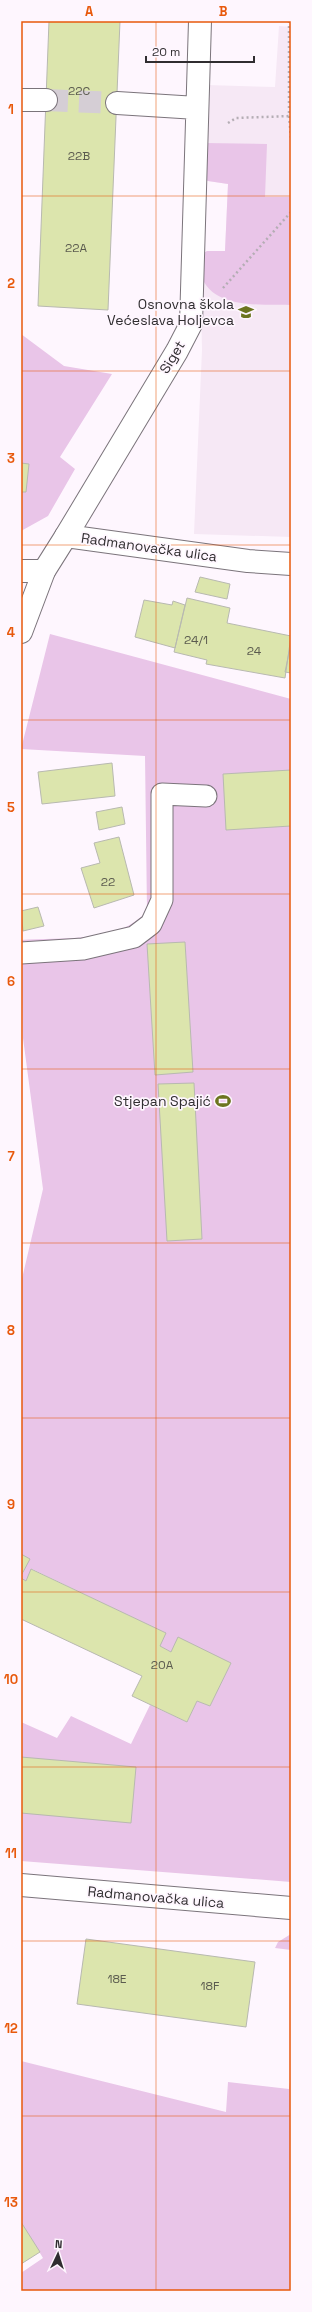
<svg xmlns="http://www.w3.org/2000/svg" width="312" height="2312" font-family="'Space Grotesk',sans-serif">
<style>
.built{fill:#f6e8f5}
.green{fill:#e9c5e8}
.building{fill:#dce5ad;stroke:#b8b9b0}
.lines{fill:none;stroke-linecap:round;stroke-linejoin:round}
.street-tunnel{stroke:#d5ced5;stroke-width:22;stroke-dasharray:22 11;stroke-linecap:butt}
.lane-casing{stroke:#7b747b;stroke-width:23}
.street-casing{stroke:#7b747b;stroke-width:24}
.secondary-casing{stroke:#7b747b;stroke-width:24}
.path{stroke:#b4adb4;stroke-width:2.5;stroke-dasharray:2 3;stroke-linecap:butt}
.lane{stroke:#fff;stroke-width:21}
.street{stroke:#fff;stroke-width:22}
.secondary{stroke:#fff;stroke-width:22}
.grid{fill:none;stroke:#e8590c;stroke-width:1;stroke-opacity:0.55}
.labels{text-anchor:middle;stroke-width:3.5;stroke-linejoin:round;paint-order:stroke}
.number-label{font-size:12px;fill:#5b5b4f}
.poi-label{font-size:14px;fill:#302d30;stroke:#fef6fe;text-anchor:end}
.street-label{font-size:14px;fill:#302d30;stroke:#fef6fe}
.neatline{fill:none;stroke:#e8590c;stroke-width:1.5}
.grid-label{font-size:13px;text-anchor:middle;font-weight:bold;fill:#e8590c}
</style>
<rect width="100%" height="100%" fill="#fef6fe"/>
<!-- built -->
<path class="built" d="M279 26 291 27V537L194 534 202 350 200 261 207 251H225L228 184 208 181 203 178 207 85 275 87Z"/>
<!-- green -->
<path class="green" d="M204 143 267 144 265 197H291V305C263 304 212 310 201 275 199 269 202 260 202 254L207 251H225L228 184 208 181 203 178Z
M21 334 64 366 112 374 60 457 75 469 48 516 21 531Z
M50 634 291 699V1882L21 1861V1722L57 1738 71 1716 131 1744 150 1705 187 1722 197 1701 210 1706 231 1663 171 1652 160 1646 165 1633 32 1569 26 1581 21 1578 29 1559 21 1554V1283L43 1189 23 1038 21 940C61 937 119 944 147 911L145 756 21 749Z
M291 1934V1950L275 1948 278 1942Z
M21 2061 226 2112 228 2082 289 2089 291 2076V2291H21V2273L43 2258 21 2222Z"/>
<!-- building -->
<path class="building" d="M49 21H120L108 310 38 306Z
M21 463 29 464 26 492H21Z
M200 577 230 584 227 599 195 592Z
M187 598 230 608 227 623 291 636 285 678 206 664 207 660 174 652Z
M144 600 172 605 173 601 185 605 175 648 135 637Z
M291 643V673L285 672Z
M112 763 115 796 42 804 38 772Z
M291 770V826L226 830 223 774Z
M122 807 125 824 99 830 96 812Z
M119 837 134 895 94 908 81 868 100 863 94 843Z
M38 907 44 926 23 931 21 911Z
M185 942 193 1072 155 1075 147 944Z
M194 1083 202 1239 167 1241 158 1084Z
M21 1554 30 1559 21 1576Z
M31 1569 166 1633 160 1646 171 1652 178 1637 231 1663 210 1706 197 1701 187 1722 132 1696 142 1676 21 1619V1578L26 1581Z
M21 1757 136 1767 131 1823 21 1813Z
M86 1939 255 1962 246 2027 77 2004Z
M21 2222 40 2252 21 2264Z"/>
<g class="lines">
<!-- street-tunnel -->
<path class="street-tunnel" d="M46 100 117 103"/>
<defs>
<path id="lane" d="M21 953 83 949 134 937 151 924 162 900V794L206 796"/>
<path id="street" d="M21 100H46
M117 103 197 108
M66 536 177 351 191 324 200 21
M21 571H44
M21 1885 291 1908"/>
<path id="secondary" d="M21 632 44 571 66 536 248 561 291 564"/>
</defs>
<!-- lane casing -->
<use href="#lane" class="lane-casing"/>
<!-- street casing -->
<use href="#street" class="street-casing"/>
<!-- secondary casing -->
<use href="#secondary" class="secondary-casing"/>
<!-- path -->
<path class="path" d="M289 21V116L291 138
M228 123 236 118 291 116
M223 288 291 212"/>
<!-- lane -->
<use href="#lane" class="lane"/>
<!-- street -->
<use href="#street" class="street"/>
<!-- secondary -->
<use href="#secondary" class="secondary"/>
</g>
<!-- grid -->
<path class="grid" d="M156 21V2291M21 196H291M21 371H291M21 545H291M21 720H291M21 894H291M21 1069H291M21 1243H291M21 1418H291M21 1592H291M21 1767H291M21 1941H291M21 2116H291"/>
<!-- icons -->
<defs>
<symbol id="school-bare" viewBox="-9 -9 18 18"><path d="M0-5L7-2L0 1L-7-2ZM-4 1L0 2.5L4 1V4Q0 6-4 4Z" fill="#6c751f" stroke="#fef6fe" stroke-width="2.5" paint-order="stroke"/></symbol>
<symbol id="stadium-bare" viewBox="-9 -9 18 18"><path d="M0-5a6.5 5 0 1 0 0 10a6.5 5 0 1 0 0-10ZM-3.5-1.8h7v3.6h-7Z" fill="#6c751f" stroke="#fef6fe" stroke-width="2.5" paint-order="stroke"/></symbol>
</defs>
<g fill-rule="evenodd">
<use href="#school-bare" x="235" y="301" width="22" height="22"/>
<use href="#stadium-bare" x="212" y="1090" width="22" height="22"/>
</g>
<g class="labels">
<!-- number labels -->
<g class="number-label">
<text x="79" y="95">22C</text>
<text x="79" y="160">22B</text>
<text x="76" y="252">22A</text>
<text x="196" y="644">24/1</text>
<text x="254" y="655">24</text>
<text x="108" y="886">22</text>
<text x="162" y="1669">20A</text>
<text x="117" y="1983">18E</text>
<text x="210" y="1990">18F</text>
</g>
<!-- poi labels -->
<g class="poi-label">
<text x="234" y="309">Osnovna škola<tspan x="234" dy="16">Većeslava Holjevca</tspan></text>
<text x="211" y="1106">Stjepan Spajić</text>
</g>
<!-- street labels -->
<g class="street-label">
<text transform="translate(172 357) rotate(-59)" y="5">Siget</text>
<text transform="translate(149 547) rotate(8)" y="5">Radmanovačka ulica</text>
<text transform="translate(156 1897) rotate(5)" y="5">Radmanovačka ulica</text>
</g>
</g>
<!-- border -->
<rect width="312" height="2312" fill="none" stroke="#fef6fe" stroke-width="44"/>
<!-- north arrow -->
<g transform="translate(58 2254) rotate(4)" stroke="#fef6fe" stroke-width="3" paint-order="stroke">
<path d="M0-3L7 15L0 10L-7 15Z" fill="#302d30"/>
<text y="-6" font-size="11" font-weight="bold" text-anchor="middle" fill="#302d30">N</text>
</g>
<!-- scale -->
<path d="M146 56v6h108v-6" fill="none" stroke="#302d30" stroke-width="2"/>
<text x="152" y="56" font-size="12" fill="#302d30" stroke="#fef6fe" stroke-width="3" paint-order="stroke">20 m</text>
<rect x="22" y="22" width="268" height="2268" class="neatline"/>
<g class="grid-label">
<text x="89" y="16">A</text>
<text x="223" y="16">B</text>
<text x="11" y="114">1</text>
<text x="11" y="288">2</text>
<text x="11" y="463">3</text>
<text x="11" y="637">4</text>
<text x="11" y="812">5</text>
<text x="11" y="986">6</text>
<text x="11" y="1161">7</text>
<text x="11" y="1335">8</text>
<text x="11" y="1509">9</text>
<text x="11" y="1684">10</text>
<text x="11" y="1858">11</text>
<text x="11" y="2033">12</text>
<text x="11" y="2207">13</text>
</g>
</svg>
